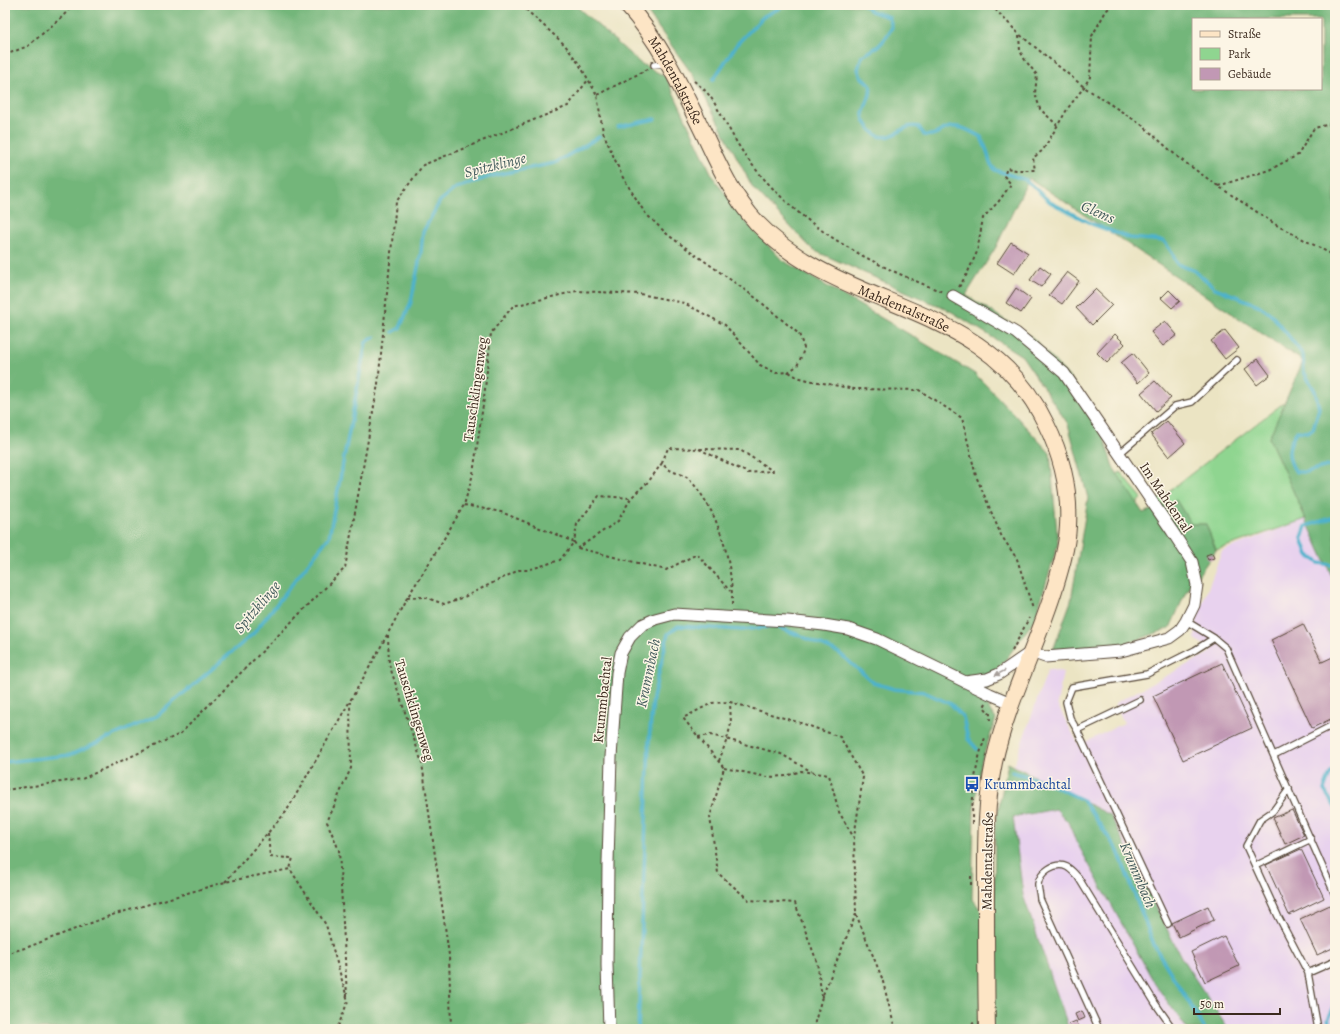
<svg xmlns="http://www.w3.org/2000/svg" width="1340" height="1034" font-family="Alegreya,serif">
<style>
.built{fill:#e8d2ee}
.green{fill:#8fd590;stroke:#658057}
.forest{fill:#73b67a;stroke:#57704c;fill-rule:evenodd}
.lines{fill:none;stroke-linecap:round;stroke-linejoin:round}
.stream{stroke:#4db2cc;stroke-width:3.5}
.building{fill:#c198b4}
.service-casing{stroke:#554637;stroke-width:8}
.minor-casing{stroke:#554637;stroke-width:13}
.secondary-casing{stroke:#554637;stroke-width:18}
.path{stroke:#554637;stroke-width:2;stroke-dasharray:3 3;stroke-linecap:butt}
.service{stroke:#fff;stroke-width:5.5}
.minor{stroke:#fff;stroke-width:11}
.secondary{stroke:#fde5c5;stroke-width:16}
.oneway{fill:#a79f9a}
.labels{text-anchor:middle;stroke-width:3;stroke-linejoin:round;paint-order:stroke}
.street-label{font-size:14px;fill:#3b2a1e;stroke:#fcf5e5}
.transit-label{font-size:14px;fill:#164399;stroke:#fcf5e5;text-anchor:start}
.water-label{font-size:15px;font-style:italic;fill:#415a5b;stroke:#fcf5e5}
</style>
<rect width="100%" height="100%" fill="#fcf5e5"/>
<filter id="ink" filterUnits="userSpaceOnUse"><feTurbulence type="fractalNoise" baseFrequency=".025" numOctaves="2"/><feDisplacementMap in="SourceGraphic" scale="8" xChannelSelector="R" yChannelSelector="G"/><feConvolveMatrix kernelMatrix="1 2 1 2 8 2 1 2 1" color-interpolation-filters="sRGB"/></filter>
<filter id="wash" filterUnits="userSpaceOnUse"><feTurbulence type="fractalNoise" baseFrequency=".012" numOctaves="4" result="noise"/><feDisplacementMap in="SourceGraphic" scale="16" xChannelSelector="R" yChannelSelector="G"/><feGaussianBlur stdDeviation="0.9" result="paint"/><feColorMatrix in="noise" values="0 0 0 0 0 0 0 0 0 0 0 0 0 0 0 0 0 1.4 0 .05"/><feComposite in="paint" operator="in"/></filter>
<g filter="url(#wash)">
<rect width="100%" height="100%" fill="#ebe4c3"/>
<!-- built -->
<path class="built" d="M1306 519 1335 583V1029H1228L1181 957 1110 815 1014 765 1048 669 1063 672 1057 704 1079 745 1124 723 1115 703 1213 651 1195 639 1197 618 1222 551Z
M1056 809 1081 832 1193 1029H1069L1023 895 1013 817Z"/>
<!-- green -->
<path class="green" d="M1286 401 1269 438 1306 519 1216 550 1206 524H1191L1176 500 1157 509 1153 503Z
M1120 472 1142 498 1132 507 1110 481Z"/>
<!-- forest -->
<path class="forest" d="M5 5H575L640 63 666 77 713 177 745 221 782 260 909 334 975 374 1012 412 1050 453 1058 544 1035 619 1007 658 993 675 983 701 996 719 982 759 974 808 972 898 994 928 995 825 1008 763 1110 815 1181 957 1228 1029H1187L1155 984 1076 841 1068 822 1056 809 1013 817 1023 895 1069 1029H5Z
M642 5H1335V583L1269 438 1303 361 1029 178 996 247 966 295 1033 338 1072 380 1100 425 1113 467 1143 513 1176 500 1191 524H1206L1216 550 1185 594 1170 628 1118 647 1053 650 1071 601 1088 498 1068 424 1022 356 952 312 813 250 753 188 695 78ZM1193 19H1321V89H1193Z"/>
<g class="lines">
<!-- stream -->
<path class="stream" d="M864 5 871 11 889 17 892 27C883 44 879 47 862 56L858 69 861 77 870 84C872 93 868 100 865 108 865 110 863 112 863 114 863 122 872 133 879 136 895 141 903 122 919 127L924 135C936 137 941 129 951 127 961 125 973 133 981 137L987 151 990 163 995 170 1026 180 1050 202 1092 224 1130 238 1164 241 1173 254 1177 264 1195 271 1215 288 1258 305 1271 314 1291 339 1303 355 1304 372 1315 391 1319 408 1313 429 1307 432 1297 431C1287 446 1286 457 1296 472H1306L1328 466H1335
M713 80 737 44 764 16 786 5
M618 127 655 119
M393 332 400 328 411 302 421 252 423 232 440 201 456 188 495 175 555 163 599 137
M1335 517 1306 526 1302 538 1308 555 1319 563 1331 565H1335
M5 762 70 755 157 716 253 634 329 537 366 342 375 337
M1335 768 1330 774 1324 790 1335 807
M1012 772 1041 780 1083 800 1118 851 1155 947 1205 1029
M638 1029 649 741 653 698 668 634 678 626 742 630 774 626 799 635 839 653 874 683 894 689 924 692 951 704 963 717 968 739 977 749
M1332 1029 1328 1019 1335 1005"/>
</g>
<g id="blocks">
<!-- building -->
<path class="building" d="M1011 242 1028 253 1014 274 997 263Z
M1040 266 1051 274 1041 287 1030 280Z
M1067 272 1079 281 1062 304 1049 295Z
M1016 288 1031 299 1021 313 1006 303Z
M1095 289 1112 305 1092 325 1076 308Z
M1169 290 1180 301 1172 308 1161 298Z
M1165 321 1177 335 1163 346 1151 332Z
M1225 330 1239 348 1225 359 1211 341Z
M1115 334 1125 344 1107 363 1097 353Z
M1133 353 1149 373 1138 383 1121 363Z
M1258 359 1270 375 1257 385 1245 369Z
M1155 381 1171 398 1156 411 1141 393Z
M1167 421 1185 443 1169 457 1151 434Z
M1212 553 1214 558 1208 560 1206 555Z
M1303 624 1322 662 1335 656V683L1332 684 1335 691V717L1312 728 1271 640Z
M1222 663 1252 728 1183 760 1153 696Z
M1292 810 1304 835 1285 844 1273 818Z
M1301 849 1324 898 1289 915 1266 865Z
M1330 905 1335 916V947L1317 955 1300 919Z
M1208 906 1214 920 1179 937 1172 923Z
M1224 936 1239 966 1205 982 1191 952Z
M1082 1011 1085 1018 1078 1021 1075 1014Z
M1076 1021 1080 1029H1071L1069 1024Z"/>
</g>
</g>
<g filter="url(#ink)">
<use href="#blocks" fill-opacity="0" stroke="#554637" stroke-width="1"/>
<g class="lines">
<defs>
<path id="service" d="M654 65 667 64
M1119 454 1175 406 1192 402 1237 360
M1214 638 1226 648 1335 895
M1140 700 1077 730 1070 718 1066 702 1072 687 1147 674 1195 650 1214 638 1186 621
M1077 730 1168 924
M1274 755 1335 724
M1289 789 1273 811 1260 820 1246 846 1278 916 1308 973 1318 1029
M1255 866 1311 839
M1308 973 1333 962 1335 960
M1099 1029 1040 899C1040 895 1038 888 1038 884 1040 872 1055 861 1067 867 1071 869 1075 874 1078 877L1155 1003 1173 1029"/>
<path id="minor" d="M953 296 1016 333 1064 373 1172 531 1192 562 1197 585 1194 605 1186 621 1180 630 1169 638 1121 651 1045 657 1031 652 999 674 987 679 965 682
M609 1029 607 965 608 862 611 757 617 673 621 653 630 637 642 625 655 619 674 614 787 621 824 625 848 629 877 639 990 694 1011 703"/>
<g id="secondary">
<path id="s1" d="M627 5C662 44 683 91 706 138 720 168 734 198 757 223 843 314 986 298 1046 424 1062 456 1070 491 1068 526 1067 547 1061 567 1055 587 1037 646 1007 702 994 762 985 805 986 849 986 892 986 938 986 983 987 1029"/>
</g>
</defs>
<!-- service casing -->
<use href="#service" class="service-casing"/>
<!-- minor casing -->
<use href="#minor" class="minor-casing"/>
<!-- secondary casing -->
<use href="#secondary" class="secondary-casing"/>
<!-- path -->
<path class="path" d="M991 5 1019 34 1084 87 1142 125 1179 158 1218 186 1278 226 1335 256
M1019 35 1020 51 1025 60 1037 75 1035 93 1040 109 1057 125
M5 55 28 46 62 17 73 5
M694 81C699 85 705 90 709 95 713 100 716 106 719 111 728 126 736 143 747 158 798 226 865 262 943 292
M597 95 648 69
M1218 186 1269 170 1298 155 1314 128 1335 123
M959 287 967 274 977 252 983 218 999 201 1011 184 1004 176 1007 168 1016 170H1035L1033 158 1043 150 1068 108 1084 87 1090 77 1092 36 1106 11 1112 5
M789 372 797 377 808 380 854 389 919 390 962 418 976 476 1001 535 1017 559 1033 609
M662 463 668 448 740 450 773 471 748 473 699 449
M464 505 501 512 574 542 577 524 599 496 631 498
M578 548 666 570 697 554 730 591
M407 598 424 597 444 604 462 598 519 570H528L560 560 574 542 578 548 618 521 631 498 639 490 649 481 662 463C671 475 683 472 690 480 720 513 733 563 732 607
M388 635 389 664 422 763 449 955 451 1029
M1012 651 1029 618
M986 703 984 707 990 714V720
M698 737 711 735 781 754 812 772
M719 761 727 739 731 724 730 702
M724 768 767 777 786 776 801 771 829 775 839 812 854 838
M5 790 82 779 180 734 345 568 378 384 396 202 423 165 568 106 588 80
M972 824C972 796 975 764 985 738
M268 833 270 857 293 858 290 869
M971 876V888
M225 882 286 812 373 661 407 598 436 552 464 505 473 474 484 398 491 333 513 306 577 291 640 294 684 303 725 325 760 365 776 373 788 372 797 366 802 355 804 348 799 334 756 298 668 235 645 213 622 176 603 132 597 95 588 79 579 64 565 45 521 5
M5 954 28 947 112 915 225 882 290 869 326 925 348 1001 337 1029
M347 996 339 850 327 822 351 768 350 702
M822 997 817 962 795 903 749 900 718 873 710 817 724 768 683 718 712 703 730 702 804 724 840 737 863 777 854 838 856 914 882 978 895 1029
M813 1029 822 997 856 914
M961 1029 974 1023"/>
<!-- service -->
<use href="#service" class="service"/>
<!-- minor -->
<use href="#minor" class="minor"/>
<!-- secondary -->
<use href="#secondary" class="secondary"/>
</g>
<!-- one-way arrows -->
<defs><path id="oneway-solid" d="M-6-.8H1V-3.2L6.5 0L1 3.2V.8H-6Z"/></defs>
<use class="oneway" href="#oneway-solid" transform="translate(1000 673) rotate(152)"/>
</g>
<!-- icons -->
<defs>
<symbol id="bus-bare" viewBox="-9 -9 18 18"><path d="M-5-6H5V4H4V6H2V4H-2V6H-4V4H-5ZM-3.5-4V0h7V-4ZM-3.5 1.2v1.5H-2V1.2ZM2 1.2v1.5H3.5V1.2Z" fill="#1a4fb4" stroke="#fcf5e5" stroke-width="2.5" paint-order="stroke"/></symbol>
</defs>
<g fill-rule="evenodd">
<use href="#bus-bare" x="961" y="773" width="22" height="22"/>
</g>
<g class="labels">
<!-- street labels -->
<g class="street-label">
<text dy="5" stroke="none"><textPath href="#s1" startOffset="90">Mahdentalstraße</textPath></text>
<text dy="5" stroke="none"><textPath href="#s1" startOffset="426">Mahdentalstraße</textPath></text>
<text transform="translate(475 389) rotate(-82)" y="5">Tauschklingenweg</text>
<text transform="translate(1166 497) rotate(56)" y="5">Im Mahdental</text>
<text transform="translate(602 700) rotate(-84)" y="5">Krummbachtal</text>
<text transform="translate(415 710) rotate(73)" y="5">Tauschklingenweg</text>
<text transform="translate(987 861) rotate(-89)" y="5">Mahdentalstraße</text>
</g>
<!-- transit labels -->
<g class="transit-label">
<text x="984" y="789">Krummbachtal</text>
</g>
<!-- water labels -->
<g class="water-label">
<text transform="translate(495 165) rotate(-14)" y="5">Spitzklinge</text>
<text transform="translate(1098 212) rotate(24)" y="5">Glems</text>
<text transform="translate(257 607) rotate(-50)" y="5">Spitzklinge</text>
<text transform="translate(648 673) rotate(-78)" y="5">Krummbach</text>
<text transform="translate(1138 875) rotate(67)" y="5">Krummbach</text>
</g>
</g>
<!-- margin -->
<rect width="1340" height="1034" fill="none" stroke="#fcf5e5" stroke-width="20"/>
<!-- legend -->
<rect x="1192" y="18" width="130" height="72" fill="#fcf5e5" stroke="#afa495"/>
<rect x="1200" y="31" width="20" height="6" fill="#fde5c5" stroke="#afa495"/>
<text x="1228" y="38" font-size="12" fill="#3b2a1e">Straße</text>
<rect x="1200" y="48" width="20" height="12" fill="#8fd590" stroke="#afa495"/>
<text x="1228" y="58" font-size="12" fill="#3b2a1e">Park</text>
<rect x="1200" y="68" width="20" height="12" fill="#c198b4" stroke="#afa495"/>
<text x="1228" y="78" font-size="12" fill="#3b2a1e">Gebäude</text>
<!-- scale -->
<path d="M1194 1008v6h86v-6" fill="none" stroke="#3b2a1e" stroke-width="2"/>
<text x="1200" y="1008" font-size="12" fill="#3b2a1e" stroke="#fcf5e5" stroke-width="3" paint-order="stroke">50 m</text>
</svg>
